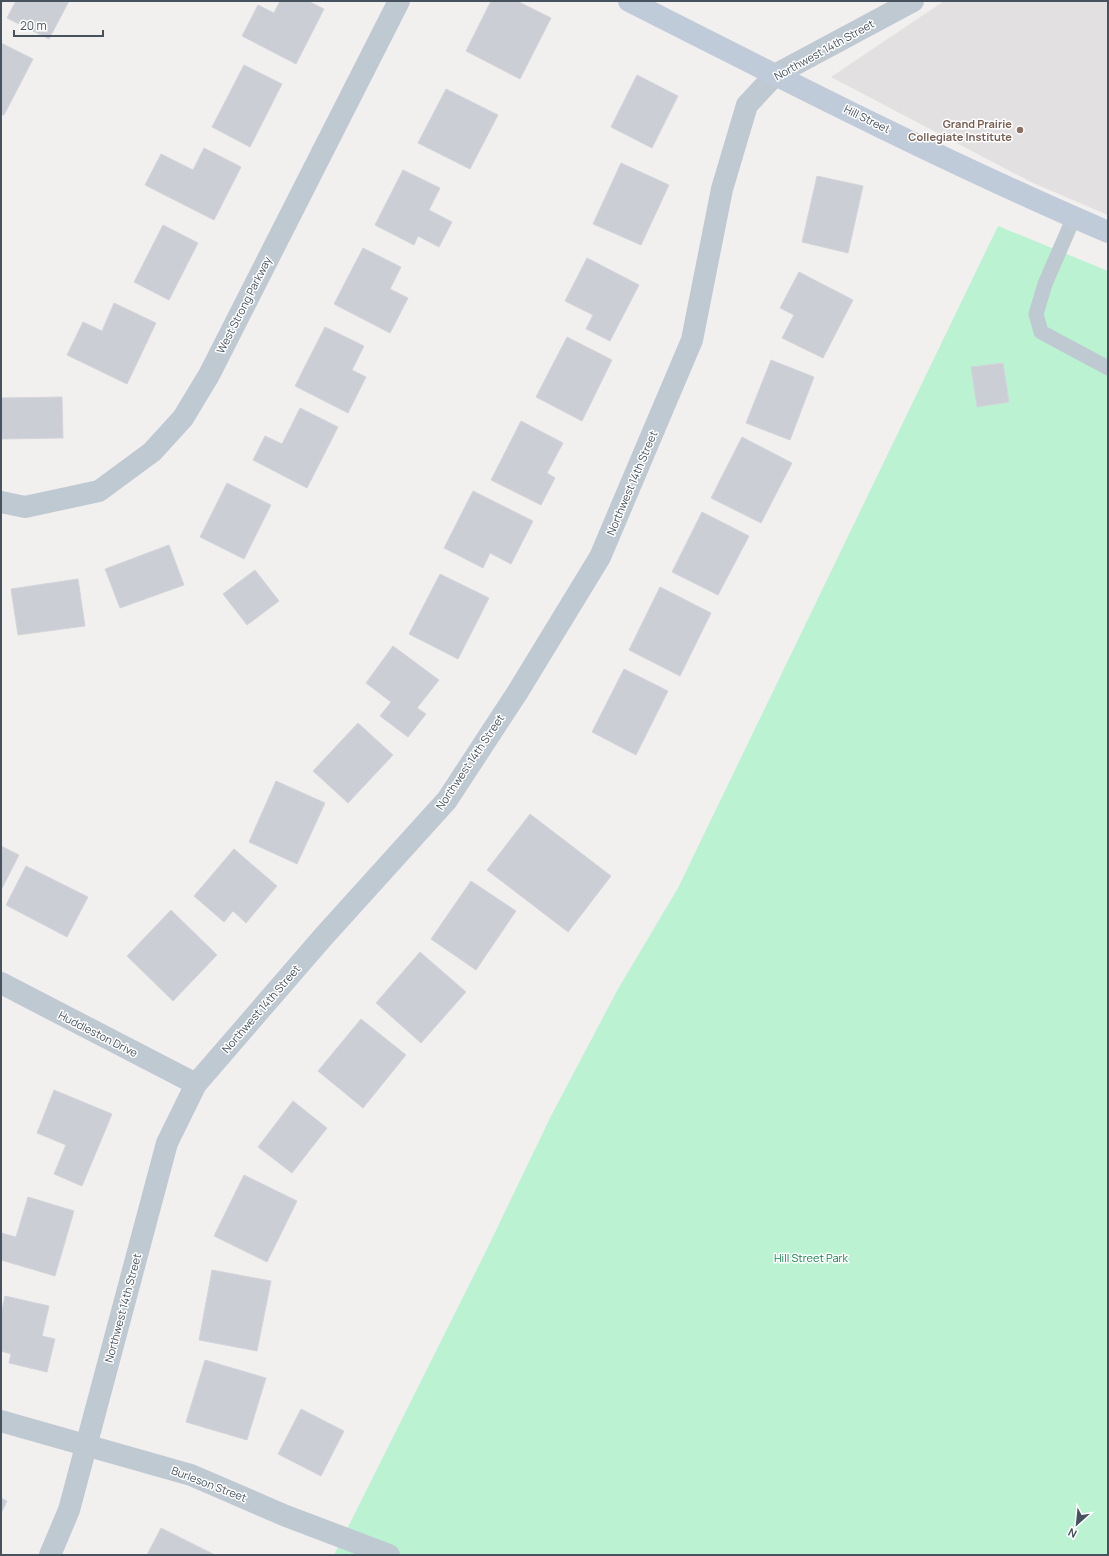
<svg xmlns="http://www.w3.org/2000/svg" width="1109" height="1556" font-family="Manrope,sans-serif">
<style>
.education{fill:#e3e0e1}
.green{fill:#bbf2d2}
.building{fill:#cbced4;stroke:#d3d5db}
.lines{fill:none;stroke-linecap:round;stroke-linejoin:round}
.lane{stroke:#bfc9d2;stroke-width:15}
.street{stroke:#bfc9d2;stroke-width:22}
.secondary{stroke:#c0cbd9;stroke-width:22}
.education-dot{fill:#8d6e63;stroke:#fff;stroke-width:1.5}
.labels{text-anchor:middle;stroke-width:3;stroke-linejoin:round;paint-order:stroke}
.street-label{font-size:11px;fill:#46525e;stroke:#fff}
.education-label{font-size:11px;font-weight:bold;fill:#785e54;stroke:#fff;text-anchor:end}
.park-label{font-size:11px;fill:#12844e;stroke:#fff}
</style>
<rect width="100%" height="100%" fill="#f2efef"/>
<!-- education -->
<path class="education" d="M944 1H1108V215L1033 183 831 77Z"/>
<!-- green -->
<path class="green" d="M998 226 1108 271V1555H334L487 1249 551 1116 618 989 678 888Z"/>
<!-- building -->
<path class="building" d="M16 1H69L49 39 7 18Z
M280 1H308L324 9 296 64 242 36 258 5 274 13Z
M491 1H517L551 18 520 79 466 51Z
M1 43 33 59 4 115 1 114Z
M244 65 282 84 250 147 212 127Z
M637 75 678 96 652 148 611 127Z
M446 89 498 115 470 169 418 143Z
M204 148 241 167 214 220 145 185 161 154 193 170Z
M621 163 669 185 641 245 593 224Z
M403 170 440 188 429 210 452 222 439 247 418 236 414 245 375 225Z
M817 176 863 186 848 253 802 242Z
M163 225 198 243 169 300 134 282Z
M363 248 401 267 390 289 408 298 390 333 334 304Z
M587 258 639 285 610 341 586 329 593 315 565 301Z
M799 272 853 300 823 358 782 338 794 315 780 308Z
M114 303 156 323 127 384 67 355 83 322 102 331Z
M325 327 364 346 352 370 366 377 348 413 295 386Z
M567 337 612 360 582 421 536 397Z
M771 360 814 377 790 440 746 423Z
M1003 363 1009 402 977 407 971 367Z
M62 397 63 438 1 439V398Z
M300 408 338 427 307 488 253 460 265 436 282 444Z
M521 421 563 443 547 473 555 478 541 505 491 480Z
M742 437 792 463 761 523 711 498Z
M227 483 271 505 244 559 200 537Z
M473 491 533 521 511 564 490 553 483 568 444 548Z
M702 512 749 536 718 595 672 572Z
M169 545 184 585 120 608 105 569Z
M255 570 279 601 247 625 223 594Z
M440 574 489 598 458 659 409 634Z
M78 579 85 626 18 635 11 589Z
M660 587 711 613 680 676 629 650Z
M393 646 439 680 417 708 426 714 408 737 380 716 391 702 366 683Z
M624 669 668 691 636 755 592 732Z
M358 723 393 755 348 803 313 771Z
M276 781 325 803 297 864 249 842Z
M530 814 611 876 568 932 487 870Z
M1 846 19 855 1 890Z
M234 849 277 886 246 923 233 911 224 922 194 896Z
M26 866 88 897 67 937 6 905Z
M471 881 516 911 476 970 431 939Z
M171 910 217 955 173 1001 127 956Z
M420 952 466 992 421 1043 376 1003Z
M361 1019 406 1055 363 1108 318 1071Z
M54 1090 112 1114 82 1186 54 1174 66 1145 37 1133Z
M293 1101 327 1128 292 1173 258 1147Z
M244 1175 297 1201 267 1262 214 1236Z
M28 1197 74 1211 55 1276 1 1260V1233L16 1237Z
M212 1270 271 1281 257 1351 199 1340Z
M5 1296 49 1306 42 1336 55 1339 47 1372 9 1363 11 1354 1 1351V1315Z
M205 1360 266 1378 247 1440 186 1422Z
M301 1409 344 1431 321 1476 278 1454Z
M1 1498 7 1501 1 1513Z
M161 1528 215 1555H147Z"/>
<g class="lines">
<!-- lane -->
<path class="lane" d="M1074 217 1045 284 1036 314 1041 332 1108 368"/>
<!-- street -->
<path class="street" d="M1 502 25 507 99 491 152 452 183 418 209 375 399 1
M1 983 196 1084
M1 1421 191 1475 286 1516 389 1555
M50 1555 69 1510 167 1143 196 1084 324 936 447 800 517 693 600 557 692 340 722 189 747 105 775 75 913 1"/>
<!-- secondary -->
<path class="secondary" d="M629 1C787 81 945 162 1108 232"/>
</g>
<!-- markers -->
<circle class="education-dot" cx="1020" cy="130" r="4"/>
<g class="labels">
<!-- street labels -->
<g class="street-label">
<text transform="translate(824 50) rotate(-29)" y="4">Northwest 14th Street</text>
<text transform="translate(867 119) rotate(26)" y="4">Hill Street</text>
<text transform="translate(244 305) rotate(-63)" y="4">West Strong Parkway</text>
<text transform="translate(632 483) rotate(-67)" y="4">Northwest 14th Street</text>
<text transform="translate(470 762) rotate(-56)" y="4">Northwest 14th Street</text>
<text transform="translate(261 1009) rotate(-49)" y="4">Northwest 14th Street</text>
<text transform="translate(98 1034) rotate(27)" y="4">Huddleston Drive</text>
<text transform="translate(123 1308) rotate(-75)" y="4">Northwest 14th Street</text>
<text transform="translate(209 1484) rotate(21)" y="4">Burleson Street</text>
</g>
<!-- education labels -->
<g class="education-label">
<text x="1012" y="128">Grand Prairie<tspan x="1012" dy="13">Collegiate Institute</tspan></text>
</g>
<!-- park labels -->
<g class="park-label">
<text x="811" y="1262">Hill Street Park</text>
</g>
</g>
<!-- border -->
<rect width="1109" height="1556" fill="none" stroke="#46525e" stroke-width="4"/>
<!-- north arrow -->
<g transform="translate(1077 1524) rotate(207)" stroke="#ffffff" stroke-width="3" paint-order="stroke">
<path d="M0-3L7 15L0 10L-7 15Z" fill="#46525e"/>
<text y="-6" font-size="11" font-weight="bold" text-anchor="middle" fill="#46525e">N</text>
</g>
<!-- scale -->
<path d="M14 30v6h89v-6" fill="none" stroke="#46525e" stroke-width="2"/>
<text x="20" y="30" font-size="12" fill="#46525e" stroke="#ffffff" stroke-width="3" paint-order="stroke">20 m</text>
</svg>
